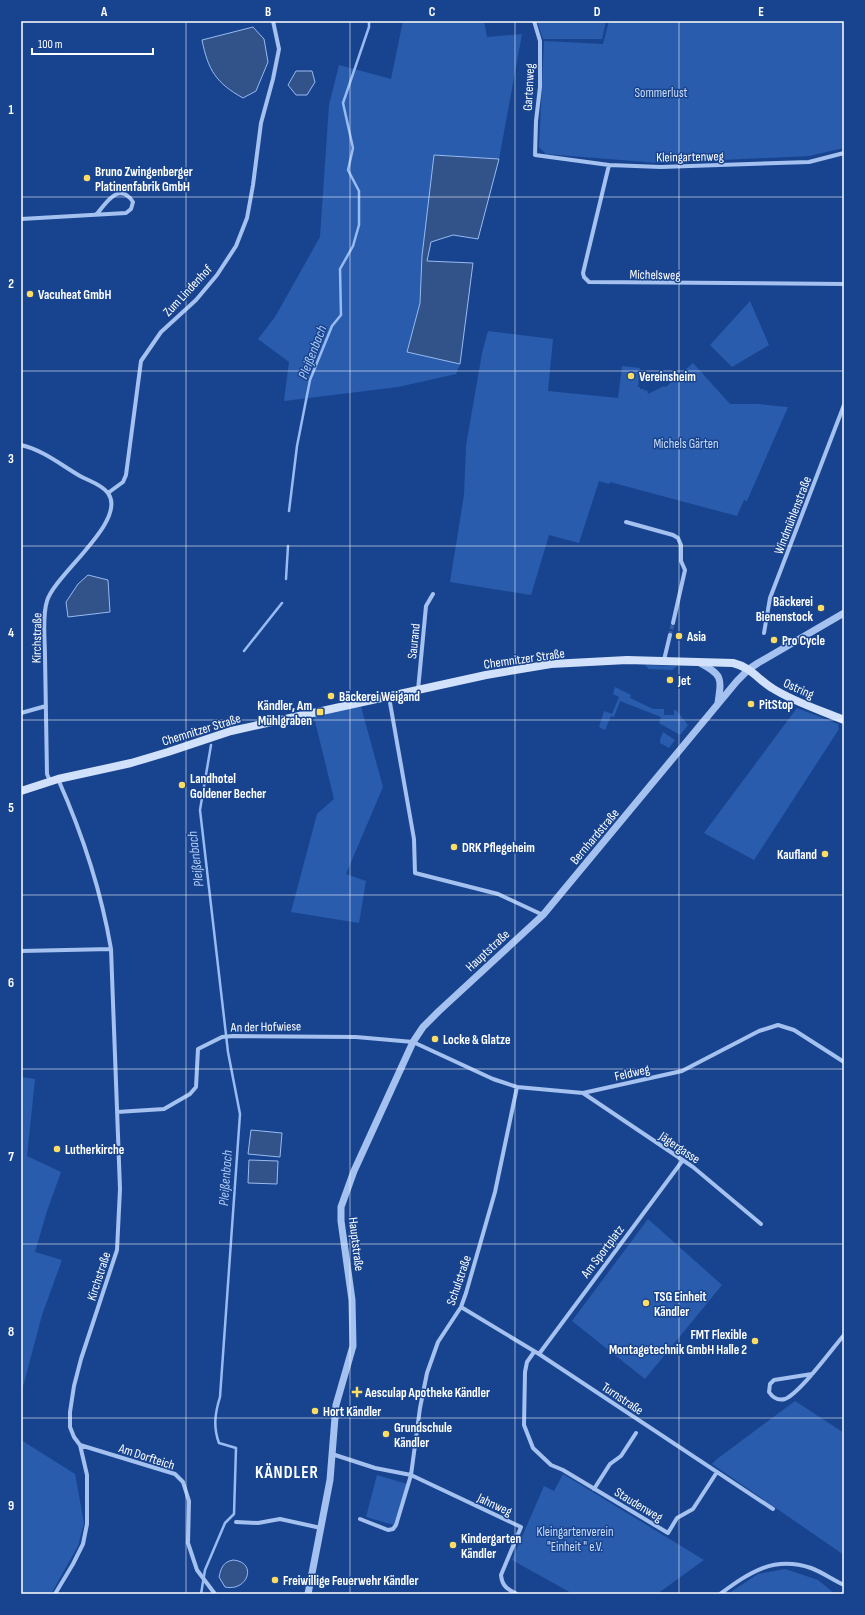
<svg xmlns="http://www.w3.org/2000/svg" width="865" height="1615" font-family="'Sofia Sans Condensed',sans-serif">
<style>
.green{fill:#2a5cad}
.water{fill:#32538a;stroke:#97bbf2}
.lines{fill:none;stroke-linecap:round;stroke-linejoin:round}
.stream{stroke:#97bbf2;stroke-width:2.5}
.minor-tunnel{stroke:#3b60a0;stroke-width:4;stroke-dasharray:4 2;stroke-linecap:butt}
.minor{stroke:#a4c1ef;stroke-width:4}
.tertiary{stroke:#a4c1ef;stroke-width:7}
.secondary{stroke:#d2e1fb;stroke-width:8}
.grid{fill:none;stroke:#fff;stroke-width:1;stroke-opacity:0.55}
.poi-dot{fill:#ffdc62;stroke:#18448f;stroke-width:1.5}
.labels{text-anchor:middle;stroke-width:3;stroke-linejoin:round;paint-order:stroke}
.street-label{font-size:13px;fill:#fff;stroke:#18448f}
.park-label{font-size:13px;fill:#caddfb;stroke:#18448f}
.poi-label{font-size:13px;font-weight:bold;fill:#fff;stroke:#18448f;text-anchor:start}
.water-label{font-size:14px;font-style:italic;fill:#b0cbf6;stroke:#18448f}
.district-label{font-size:17px;font-weight:bold;letter-spacing:1px;fill:#fff;stroke:#18448f}
.neatline{fill:none;stroke:#fff;stroke-width:1.5}
.grid-label{font-size:13px;text-anchor:middle;font-weight:bold;fill:#fff}
</style>
<rect width="100%" height="100%" fill="#18448f"/>
<!-- green -->
<path class="green" d="M403 21H484L487 37 522 34 499 159 434 155 422 256 420 303 407 351 460 364 456 374 398 387 284 401 289 362 258 339 275 317 320 237 329 105 339 65 391 79Z
M537 21H606L602 39H543Z
M609 21H844V148L809 156 658 163 546 154 539 147 544 41 603 44Z
M750 301 769 345 732 367 710 345Z
M488 331 553 339 548 391 618 398 622 366 640 368 638 387H640V389H644V391L647 390 648 394 664 386 666 387 693 363 730 404H758L788 407 747 501 744 500 737 516 610 482 609 484 599 481 579 543 549 535 531 595 450 582 464 495 466 446 482 353Z
M645 665 677 666 672 670 649 669Z
M615 687 631 695 630 698 653 709H664V715H674V710H676L688 725 680 735 659 723 661 717 620 701 614 717 611 716 605 730 599 727 604 711 612 714 619 697 613 694Z
M360 703 383 787 346 874 366 881 359 923 291 912 317 814 334 799 313 713Z
M797 708 838 724 839 729 754 860 704 833Z
M663 732 675 740 669 748 660 743V740Z
M21 1077 35 1079 27 1156 61 1172 47 1211 35 1252 62 1260 42 1315 21 1394Z
M648 1219 722 1285 645 1379 572 1321Z
M795 1401 844 1433V1555L712 1464 717 1459Z
M21 1440 75 1474 84 1523 78 1546 51 1594H21Z
M563 1474 704 1560 657 1594H573L512 1560 544 1486 554 1491Z
M377 1475 407 1484 394 1525 366 1517Z
M785 1569 818 1580 835 1594H728L758 1574Z"/>
<!-- water -->
<path class="water" d="M253 27 264 39 268 62 256 91 243 98C216 83 208 70 202 40Z
M296 71H312L315 82 307 95H296L288 85Z
M434 155 499 159 478 239 453 235 431 242 427 261 473 263 460 364 407 352 420 303 422 256Z
M88 575 108 580 110 612 68 617 66 602 78 584Z
M251 1130 282 1133 280 1157 248 1154Z
M249 1160 278 1161 277 1184 248 1183Z
M233 1560C258 1562 248 1592 225 1587L219 1577C221 1568 223 1562 233 1560Z"/>
<g class="lines">
<!-- stream -->
<path class="stream" d="M289 511 297 446 310 380 332 326 341 315 340 269 353 246 359 225V191L348 170 353 148 343 103 369 27V21
M286 579 288 546
M244 651 282 603
M201 1594 205 1570 225 1523 234 1514 236 1448 219 1443C213 1427 215 1413 220 1397L240 1114 228 1052 200 810 211 745"/>
<!-- minor-tunnel -->
<path class="minor-tunnel" d="M670 635 673 623"/>
<!-- minor -->
<path class="minor" d="M534 21 540 41V87L536 121 535 155 609 165 661 167 809 162 844 153
M609 165 583 273 584 277 589 282 844 284
M21 219 126 213 131 209 133 202C119 181 106 203 96 215
M21 445C43 450 61 465 80 476 89 481 101 484 108 493 128 521 55 574 47 601 42 618 45 638 45 656 46 695 46 735 47 774L50 781
M108 493 123 482 126 475 141 361 161 332 196 300 217 275 236 246 247 218 253 185 261 123 273 79 279 49 273 21
M626 522 673 535 678 538 681 545V561L685 570 673 623
M764 633 770 598 844 405
M664 660 670 635
M418 690 426 606 433 594
M389 697 414 839 415 873 498 894 543 915
M21 713 46 706
M21 951 111 949
M583 1093 693 1167 761 1224
M117 1112 164 1109 190 1094 196 1087 198 1049 222 1037 233 1036 356 1037 413 1042 493 1079 517 1087 583 1093 682 1071 759 1031 778 1025 794 1030 844 1062
M461 1307 539 1354 773 1509
M534 1352 527 1362 525 1372 524 1425 533 1448 551 1465 563 1470 668 1533 677 1518 693 1509 717 1472
M539 1354 683 1160
M812 1374 774 1380 770 1384 769 1392C773 1398 778 1401 785 1399 800 1393 832 1349 844 1335
M80 1445 175 1474 183 1482 189 1501 188 1543 197 1570 215 1594
M332 1454 375 1468 411 1475 521 1527 501 1575C502 1586 507 1589 517 1594
M594 1489 610 1464 621 1456 636 1433
M360 1519 388 1530 393 1529 396 1525 411 1475 420 1408 427 1373 438 1342 461 1307 466 1293 495 1192 517 1087
M236 1522 258 1523 280 1519 321 1528
M55 1594 73 1564 83 1544 87 1524V1475L80 1445 74 1437 70 1427V1412L74 1386 81 1359 117 1250 120 1189 111 949C101 890 82 833 58 779
M720 1594C749 1573 773 1555 811 1568 822 1572 833 1580 844 1585"/>
<!-- tertiary -->
<path class="tertiary" d="M698 662C722 675 722 676 718 703
M308 1594 330 1480 336 1405 353 1346 352 1300 341 1221V1207L354 1171 413 1042 423 1027 439 1011 543 915 737 681 749 669 758 663 844 613"/>
<!-- secondary -->
<path class="secondary" d="M21 791 58 779 131 763 168 752 231 731 486 675 551 664 627 660 733 663C753 668 757 679 772 688 794 702 820 710 844 720"/>
</g>
<!-- grid -->
<path class="grid" d="M186 21V1594M350 21V1594M515 21V1594M679 21V1594M21 197H844M21 371H844M21 546H844M21 720H844M21 895H844M21 1069H844M21 1244H844M21 1418H844"/>
<!-- markers -->
<g class="poi-dot">
<circle cx="87" cy="178" r="4"/>
<circle cx="30" cy="294" r="4"/>
<circle cx="631" cy="376" r="4"/>
<circle cx="821" cy="608" r="4"/>
<circle cx="679" cy="636" r="4"/>
<circle cx="774" cy="640" r="4"/>
<circle cx="670" cy="680" r="4"/>
<circle cx="331" cy="696" r="4"/>
<circle cx="751" cy="704" r="4"/>
<rect x="316" y="708" width="8" height="8" rx="2"/>
<circle cx="182" cy="785" r="4"/>
<circle cx="454" cy="847" r="4"/>
<circle cx="825" cy="854" r="4"/>
<circle cx="435" cy="1039" r="4"/>
<circle cx="57" cy="1149" r="4"/>
<circle cx="646" cy="1303" r="4"/>
<circle cx="755" cy="1341" r="4"/>
<path d="M355 1386h4v4h4v4h-4v4h-4v-4h-4v-4h4z"/>
<circle cx="315" cy="1411" r="4"/>
<circle cx="386" cy="1434" r="4"/>
<circle cx="453" cy="1545" r="4"/>
<circle cx="275" cy="1580" r="4"/>
</g>
<g class="labels">
<!-- street labels -->
<g class="street-label">
<text transform="translate(528 87) rotate(-87)" y="5">Gartenweg</text>
<text transform="translate(690 156) rotate(-1)" y="5">Kleingartenweg</text>
<text transform="translate(655 274) rotate(1)" y="5">Michelsweg</text>
<text transform="translate(187 290) rotate(-47)" y="5">Zum Lindenhof</text>
<text transform="translate(792 515) rotate(-69)" y="5">Windmühlenstraße</text>
<text transform="translate(36 638) rotate(-89)" y="5">Kirchstraße</text>
<text transform="translate(413 641) rotate(-84)" y="5">Saurand</text>
<text transform="translate(524 658) rotate(-8)" y="5">Chemnitzer Straße</text>
<text transform="translate(799 688) rotate(24)" y="5">Ostring</text>
<text transform="translate(201 729) rotate(-17)" y="5">Chemnitzer Straße</text>
<text transform="translate(594 836) rotate(-50)" y="5">Bernhardstraße</text>
<text transform="translate(487 950) rotate(-43)" y="5">Hauptstraße</text>
<text transform="translate(266 1026) rotate(-1)" y="5">An der Hofwiese</text>
<text transform="translate(632 1072) rotate(-13)" y="5">Feldweg</text>
<text transform="translate(680 1147) rotate(34)" y="5">Jägergasse</text>
<text transform="translate(357 1244) rotate(83)" y="5">Hauptstraße</text>
<text transform="translate(602 1251) rotate(-53)" y="5">Am Sportplatz</text>
<text transform="translate(98 1276) rotate(-72)" y="5">Kirchstraße</text>
<text transform="translate(458 1280) rotate(-71)" y="5">Schulstraße</text>
<text transform="translate(623 1398) rotate(34)" y="5">Turnstraße</text>
<text transform="translate(147 1456) rotate(18)" y="5">Am Dorfteich</text>
<text transform="translate(495 1504) rotate(25)" y="5">Jahnweg</text>
<text transform="translate(639 1504) rotate(31)" y="5">Staudenweg</text>
</g>
<!-- park labels -->
<g class="park-label">
<text x="661" y="97">Sommerlust</text>
<text x="686" y="448">Michels Gärten</text>
<text x="575" y="1536">Kleingartenverein<tspan x="575" dy="15">"Einheit " e.V.</tspan></text>
</g>
<!-- poi labels -->
<g class="poi-label">
<text x="95" y="176">Bruno Zwingenberger<tspan x="95" dy="15">Platinenfabrik GmbH</tspan></text>
<text x="38" y="299">Vacuheat GmbH</text>
<text x="639" y="381">Vereinsheim</text>
<text x="813" y="606" text-anchor="end">Bäckerei<tspan x="813" dy="15">Bienenstock</tspan></text>
<text x="687" y="641">Asia</text>
<text x="782" y="645">Pro Cycle</text>
<text x="678" y="685">Jet</text>
<text x="339" y="701">Bäckerei Weigand</text>
<text x="759" y="709">PitStop</text>
<text x="312" y="710" text-anchor="end">Kändler, Am<tspan x="312" dy="15">Mühlgraben</tspan></text>
<text x="190" y="783">Landhotel<tspan x="190" dy="15">Goldener Becher</tspan></text>
<text x="462" y="852">DRK Pflegeheim</text>
<text x="817" y="859" text-anchor="end">Kaufland</text>
<text x="443" y="1044">Locke &amp; Glatze</text>
<text x="65" y="1154">Lutherkirche</text>
<text x="654" y="1301">TSG Einheit<tspan x="654" dy="15">Kändler</tspan></text>
<text x="747" y="1339" text-anchor="end">FMT Flexible<tspan x="747" dy="15">Montagetechnik GmbH Halle 2</tspan></text>
<text x="365" y="1397">Aesculap Apotheke Kändler</text>
<text x="323" y="1416">Hort Kändler</text>
<text x="394" y="1432">Grundschule<tspan x="394" dy="15">Kändler</tspan></text>
<text x="461" y="1543">Kindergarten<tspan x="461" dy="15">Kändler</tspan></text>
<text x="283" y="1585">Freiwillige Feuerwehr Kändler</text>
</g>
<!-- water labels -->
<g class="water-label">
<text transform="translate(312 352) rotate(-69)" y="5">Pleißenbach</text>
<text transform="translate(195 859) rotate(-97)" y="5">Pleißenbach</text>
<text transform="translate(225 1178) rotate(-86)" y="5">Pleißenbach</text>
</g>
<!-- district labels -->
<g class="district-label">
<text x="287" y="1478">KÄNDLER</text>
</g>
</g>
<!-- border -->
<rect width="865" height="1615" fill="none" stroke="#18448f" stroke-width="44"/>
<!-- scale -->
<path d="M32 48v6h121v-6" fill="none" stroke="#ffffff" stroke-width="2"/>
<text x="38" y="48" font-size="12" fill="#ffffff" stroke="#18448f" stroke-width="3" paint-order="stroke">100 m</text>
<rect x="22" y="22" width="821" height="1571" class="neatline"/>
<g class="grid-label">
<text x="104" y="16">A</text>
<text x="268" y="16">B</text>
<text x="432" y="16">C</text>
<text x="597" y="16">D</text>
<text x="761" y="16">E</text>
<text x="11" y="114">1</text>
<text x="11" y="288">2</text>
<text x="11" y="463">3</text>
<text x="11" y="637">4</text>
<text x="11" y="812">5</text>
<text x="11" y="987">6</text>
<text x="11" y="1161">7</text>
<text x="11" y="1336">8</text>
<text x="11" y="1510">9</text>
</g>
</svg>
